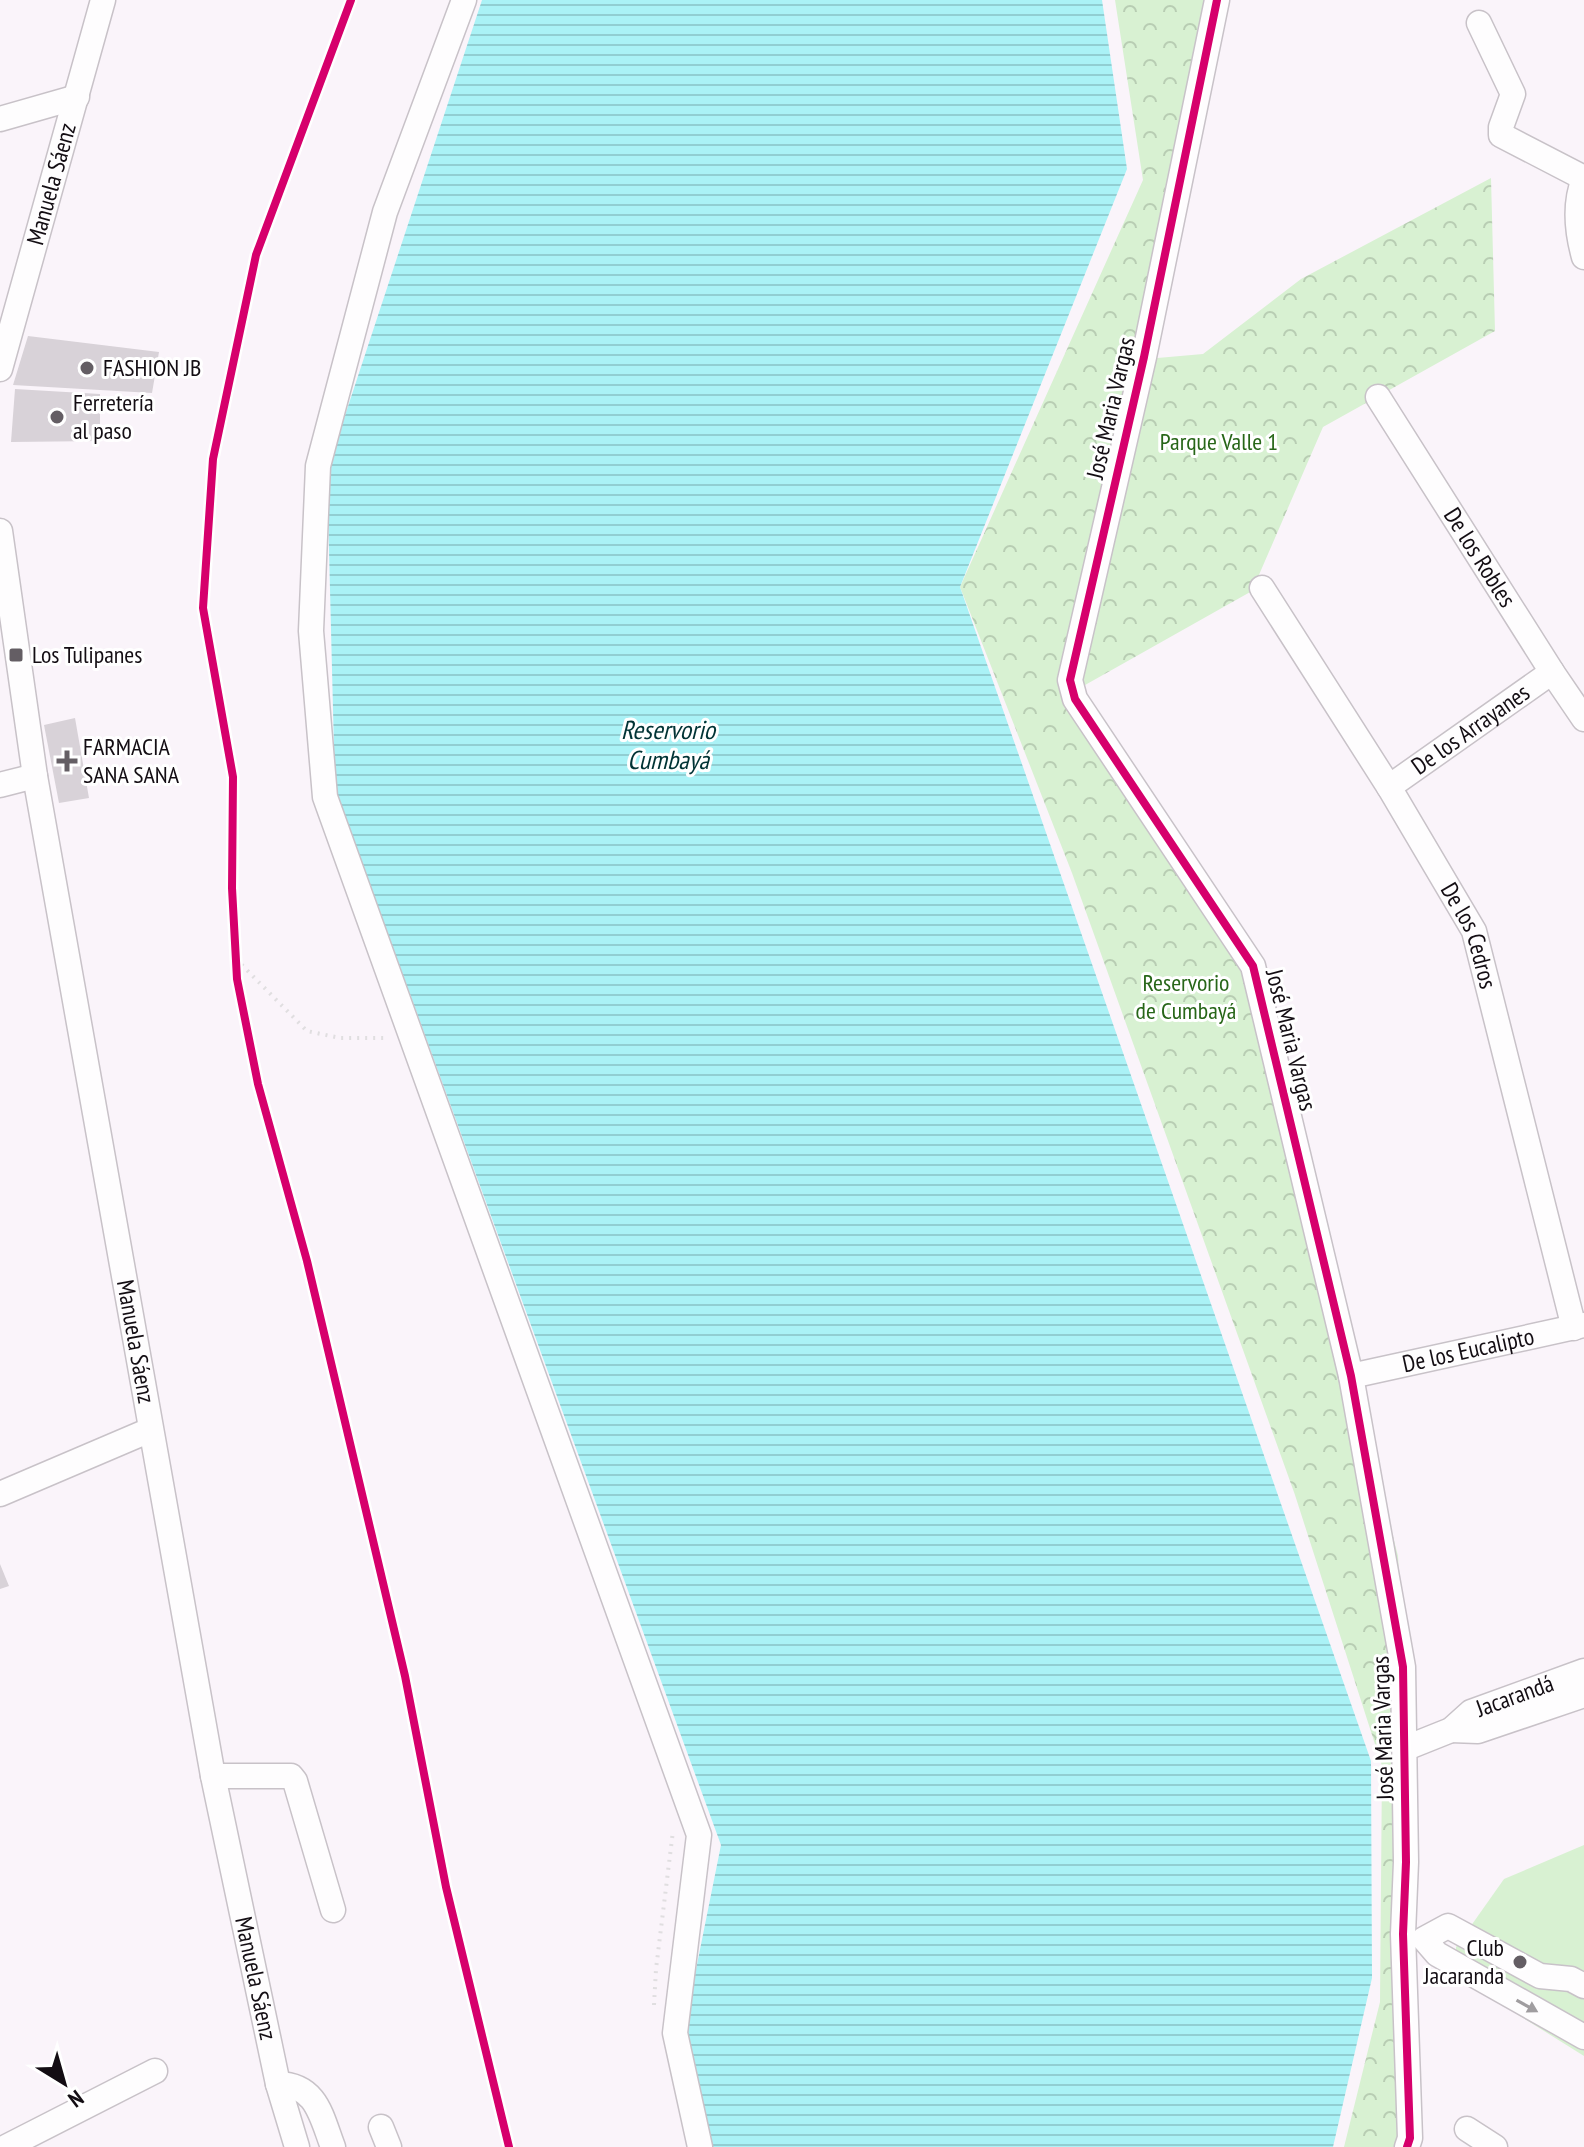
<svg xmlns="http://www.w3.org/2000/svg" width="1584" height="2147" font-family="'PT Sans Narrow',sans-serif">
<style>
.green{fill:#d8f1d2}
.park{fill:url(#park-crowns)}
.water{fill:url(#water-rules)}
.building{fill:#d8d2d8}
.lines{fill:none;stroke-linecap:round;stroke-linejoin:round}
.minor-casing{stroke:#c8c2c8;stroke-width:27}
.path{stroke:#e0dee0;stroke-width:4;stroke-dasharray:2 6;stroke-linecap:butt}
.minor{stroke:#fefdfe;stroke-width:24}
.cycleway-casing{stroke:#fff;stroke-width:13}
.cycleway{stroke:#d6006c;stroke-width:8}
.oneway{fill:#a09da0}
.poi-dot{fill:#645e64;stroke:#fff;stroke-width:3}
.labels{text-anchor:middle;stroke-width:6;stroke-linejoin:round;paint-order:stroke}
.street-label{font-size:24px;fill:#130d13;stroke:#fff}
.poi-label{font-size:24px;fill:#130d13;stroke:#fff;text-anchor:start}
.park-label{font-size:24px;fill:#276618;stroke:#fff}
.water-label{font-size:26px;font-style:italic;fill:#003335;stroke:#fff}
</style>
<defs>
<pattern id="park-crowns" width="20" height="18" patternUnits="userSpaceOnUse" patternTransform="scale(2)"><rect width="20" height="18" fill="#d8f1d2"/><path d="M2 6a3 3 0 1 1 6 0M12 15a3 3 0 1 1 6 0" fill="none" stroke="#b8cdb3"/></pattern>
<pattern id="water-rules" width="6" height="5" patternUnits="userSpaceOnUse" patternTransform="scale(2)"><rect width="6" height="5" fill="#aaf2f6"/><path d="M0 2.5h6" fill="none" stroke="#91ced2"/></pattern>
</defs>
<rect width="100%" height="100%" fill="#faf4fa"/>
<!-- green -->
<path class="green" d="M1584 1845V2056L1456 1976V1947L1504 1879Z"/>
<!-- park -->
<path class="park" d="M1115 0H1204L1137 347 1058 687 1248 971 1398 1556 1414 1822 1398 2147H1344L1380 2002 1382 1766 1295 1495 1072 873 960 587 1143 180Z
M1491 178 1495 331 1323 427 1252 591 1078 689 1146 359 1203 354 1301 279Z"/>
<!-- water -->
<path class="water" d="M482 0H1102L1127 169 960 587 1371 1761 1372 1978 1333 2147H713L684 2029 721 1845 335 789 327 470Z"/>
<!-- building -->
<path class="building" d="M28 336 159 352 152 393 13 385Z
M15 389 100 394V441L11 442Z
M75 718 89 798 59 803 44 725Z
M0 1564 9 1586 0 1589Z"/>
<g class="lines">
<defs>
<g id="minor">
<path d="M464 0 385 212 318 466 311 631 325 797 699 1835 675 2033 700 2147"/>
<path d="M1217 0 1144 357 1070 680 1075 699 1253 966 1351 1376 1403 1667 1406 1862 1403 1934 1410 2138 1407 2147"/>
<path d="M1479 23 1513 94 1501 127V135L1584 178"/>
<path d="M0 119 77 97"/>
<path d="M1584 179C1574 204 1577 232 1584 257"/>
<path id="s1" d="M0 369 103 0"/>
<path id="s2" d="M1378 397 1552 672 1584 719"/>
<path id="s3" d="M0 531 35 776 213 1776 278 2084 297 2147"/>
<path id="s4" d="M1262 588 1389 787 1474 931 1574 1328"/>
<path d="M0 785 35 776"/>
<path id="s5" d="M1389 787 1552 672"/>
<path id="s6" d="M1351 1376 1584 1325"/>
<path d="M0 1494 150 1430"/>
<path d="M1451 1730 1478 1731 1584 1695"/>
<path id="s7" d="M1406 1748 1451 1730 1471 1712 1584 1671"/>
<path d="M213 1776H291L295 1781 333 1910"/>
<path d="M1584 1986 1571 1979 1540 1976 1448 1926 1424 1939 1437 1954 1584 2037"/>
<path d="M278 2084C317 2085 321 2116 333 2147"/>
<path d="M381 2127 389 2147"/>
<path d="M1467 2129 1495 2147"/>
<path d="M6 2147 155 2071"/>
</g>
</defs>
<!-- minor casing -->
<use href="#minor" class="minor-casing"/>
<!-- path -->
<path class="path" d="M236 959 307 1031 340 1038H388
M654 2005 656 1969 673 1831"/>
<!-- minor -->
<use href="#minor" class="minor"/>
<defs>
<path id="cycleway" d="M351 0 256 255 213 459 203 608 233 777 232 888 237 979 258 1084 307 1261 405 1676 446 1887 509 2147
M1217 0 1144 357 1070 680 1075 699 1253 966 1351 1376 1403 1667 1406 1862 1403 1934 1410 2138 1407 2147"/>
</defs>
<!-- cycleway casing -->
<use href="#cycleway" class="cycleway-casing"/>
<!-- cycleway -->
<use href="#cycleway" class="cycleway"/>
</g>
<!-- one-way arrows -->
<defs><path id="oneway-solid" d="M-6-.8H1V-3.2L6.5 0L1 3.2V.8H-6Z" transform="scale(2)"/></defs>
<use class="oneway" href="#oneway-solid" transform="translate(1527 2006) rotate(29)"/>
<!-- markers -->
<g class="poi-dot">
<circle cx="87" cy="368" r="8"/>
<circle cx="57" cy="417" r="8"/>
<rect x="8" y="647" width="16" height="16" rx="4"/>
<path d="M63 749h8v8h8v8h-8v8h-8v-8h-8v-8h8z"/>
<circle cx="1520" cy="1962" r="8"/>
</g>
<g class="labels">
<!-- street labels -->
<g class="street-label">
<text dy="8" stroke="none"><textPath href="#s1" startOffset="192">Manuela Sáenz</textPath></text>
<text transform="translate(1111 408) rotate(-77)" y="8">José Maria Vargas</text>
<text dy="8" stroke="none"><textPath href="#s2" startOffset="190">De los Robles</textPath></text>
<text dy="8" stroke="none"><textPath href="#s5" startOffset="100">De los Arrayanes</textPath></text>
<text dy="8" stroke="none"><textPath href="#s4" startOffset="406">De los Cedros</textPath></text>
<text transform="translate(1291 1040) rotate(76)" y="8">José Maria Vargas</text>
<text dy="8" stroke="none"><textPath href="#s3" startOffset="822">Manuela Sáenz</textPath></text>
<text dy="8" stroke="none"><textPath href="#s6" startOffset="120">De los Eucalipto</textPath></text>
<text dy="8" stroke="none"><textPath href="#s7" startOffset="122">Jacarandá</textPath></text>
<text transform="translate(1383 1728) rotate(-92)" y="8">José Maria Vargas</text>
<text dy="8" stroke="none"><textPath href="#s3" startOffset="1470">Manuela Sáenz</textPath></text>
</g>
<!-- poi labels -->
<g class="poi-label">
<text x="103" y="376">FASHION JB</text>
<text x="73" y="411">Ferretería<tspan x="73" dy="28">al paso</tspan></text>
<text x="32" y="663">Los Tulipanes</text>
<text x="83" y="755">FARMACIA<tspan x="83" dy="28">SANA SANA</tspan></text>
<text x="1504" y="1956" text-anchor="end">Club<tspan x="1504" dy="28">Jacaranda</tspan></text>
</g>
<!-- park labels -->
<g class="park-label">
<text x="1219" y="450">Parque Valle 1</text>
<text x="1186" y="991">Reservorio<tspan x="1186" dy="28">de Cumbayá</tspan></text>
</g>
<!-- water labels -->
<g class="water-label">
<text x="668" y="739">Reservorio<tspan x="668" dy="30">Cumbayá</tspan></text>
</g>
</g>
<!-- north arrow -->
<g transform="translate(64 2083) rotate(143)" stroke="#ffffff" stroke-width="6" paint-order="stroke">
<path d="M0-6L14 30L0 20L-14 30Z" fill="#130d13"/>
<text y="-12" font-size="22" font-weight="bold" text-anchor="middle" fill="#130d13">N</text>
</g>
</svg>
